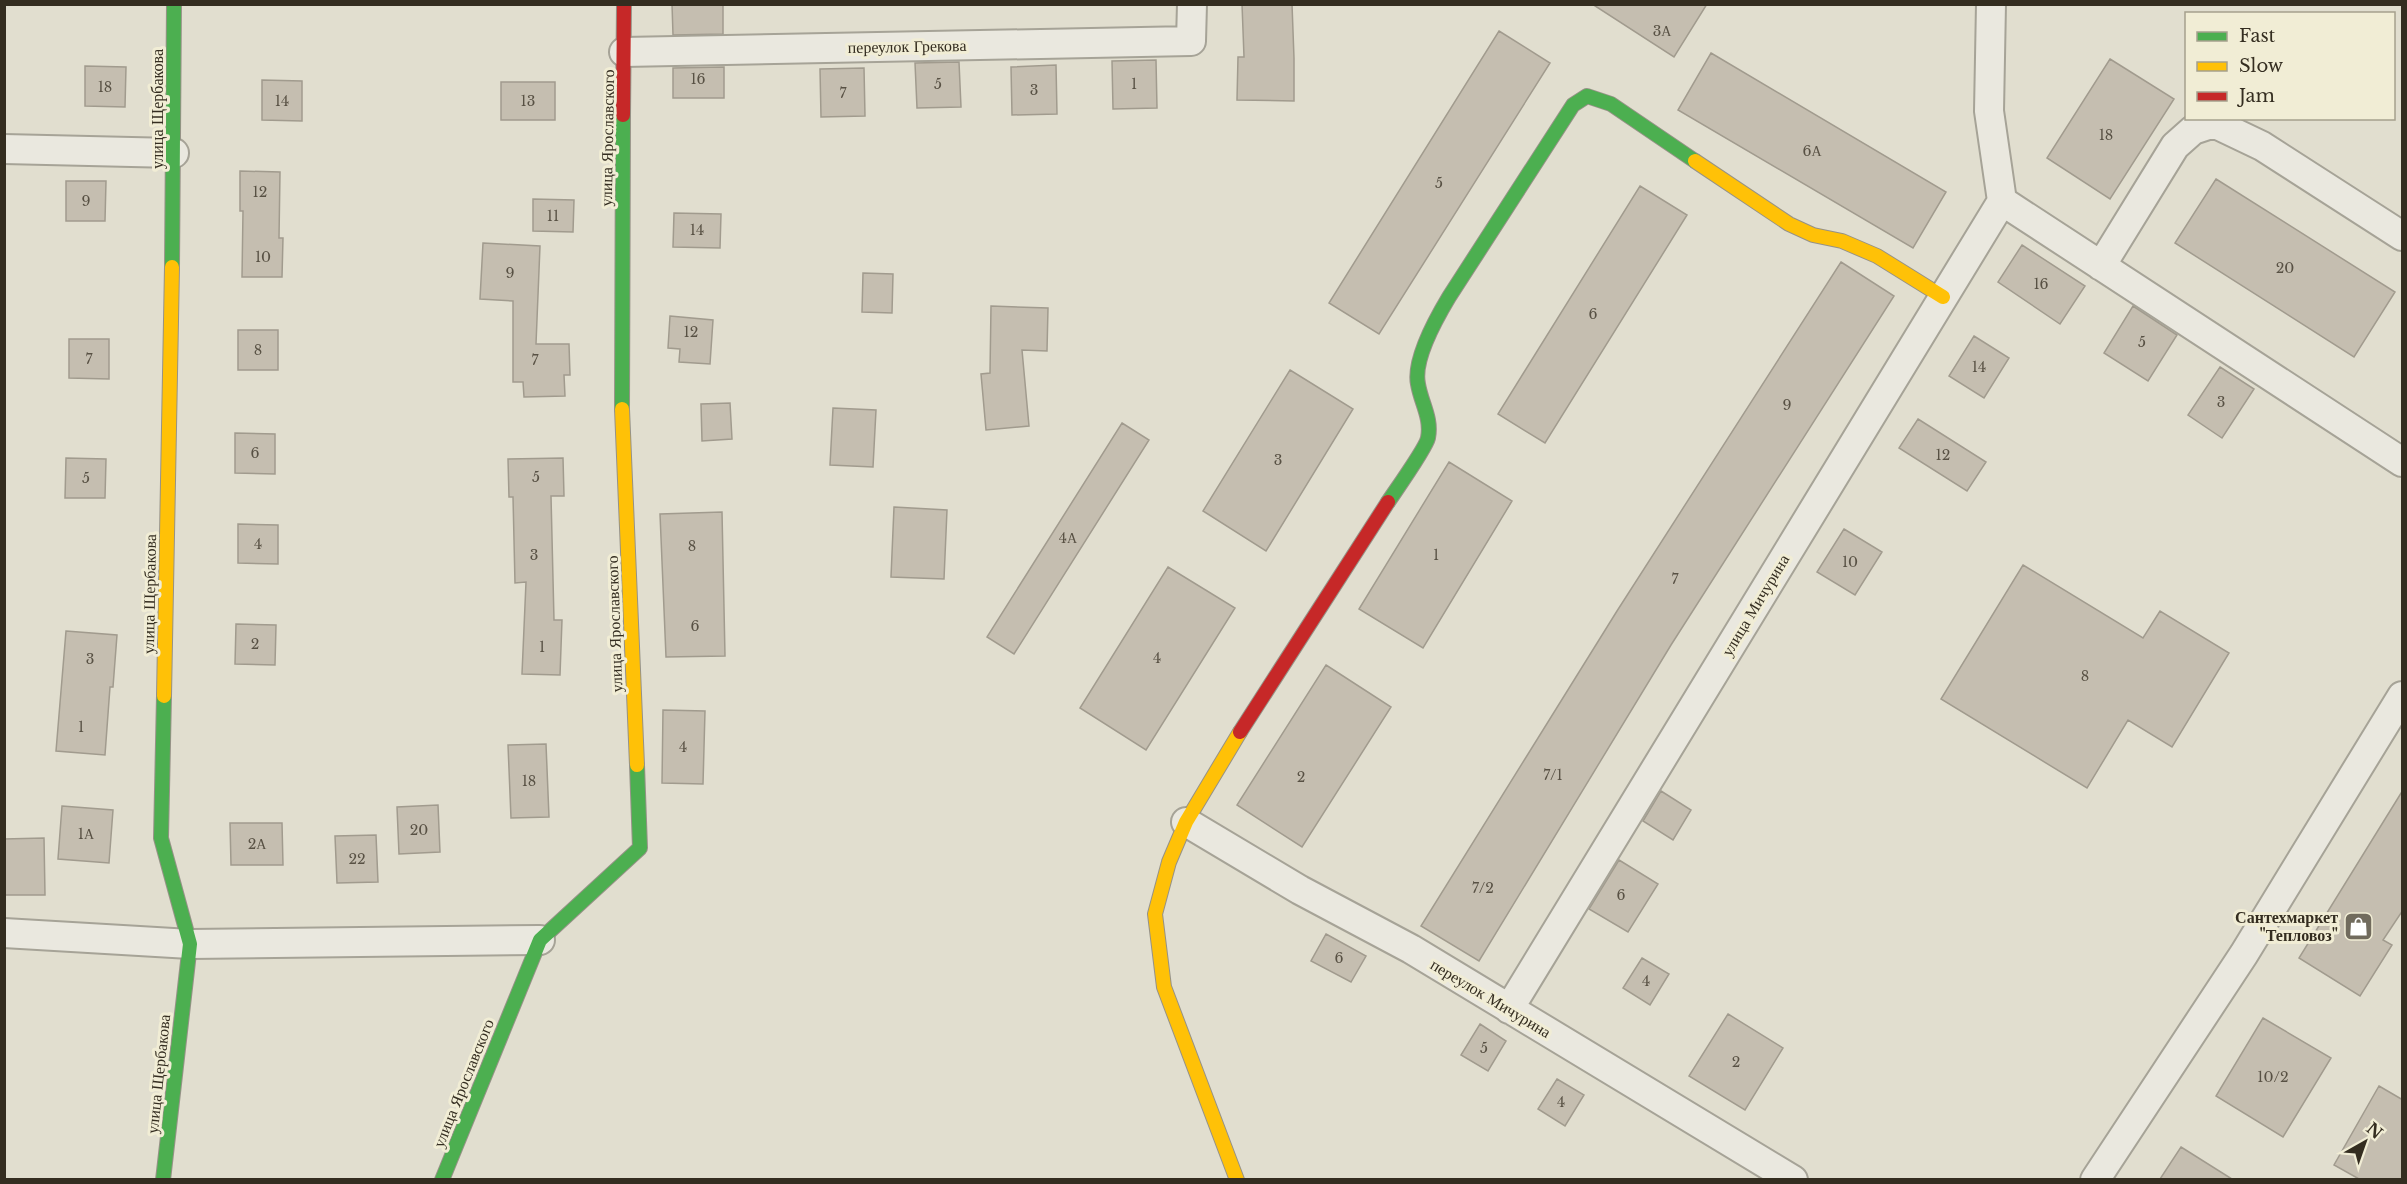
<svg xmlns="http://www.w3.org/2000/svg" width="2407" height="1184" font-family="'Libre Baskerville',serif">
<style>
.building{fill:#c5beb0;stroke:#a19b8e;stroke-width:1.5}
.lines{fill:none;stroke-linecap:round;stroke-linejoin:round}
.street-casing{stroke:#a6a397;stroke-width:32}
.fast-casing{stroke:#969287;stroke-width:16}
.slow-casing{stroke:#969287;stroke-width:16}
.jam-casing{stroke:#969287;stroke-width:16}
.street{stroke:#eae8df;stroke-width:28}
.fast{stroke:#4caf50;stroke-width:14}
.slow{stroke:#ffc107;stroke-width:14}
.jam{stroke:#c62828;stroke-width:14}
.labels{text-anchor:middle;stroke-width:6;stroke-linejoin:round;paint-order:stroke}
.number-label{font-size:14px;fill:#585144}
.street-label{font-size:16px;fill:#342d20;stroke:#f1edd5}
.poi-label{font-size:16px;font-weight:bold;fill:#342d20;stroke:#f1edd5;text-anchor:end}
</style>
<rect width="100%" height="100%" fill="#e1decf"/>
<!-- building -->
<path class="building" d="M672 4H723V34L673 35Z
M1242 4H1292L1294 58V101L1237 100 1238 57H1244Z
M1592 4H1707L1674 57Z
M1499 31 1550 63 1379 334 1329 303Z
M1711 53 1946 192 1913 248 1678 110Z
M2110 59 2174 99 2110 199 2047 158Z
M1156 60 1157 108 1113 109 1112 61Z
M959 62 961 107 917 108 915 63Z
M1056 65 1057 114 1012 115 1011 67Z
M85 66 126 67 125 107 85 106Z
M724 67V98H673V68Z
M864 68 865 116 821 117 820 69Z
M262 80 302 81V121L262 120Z
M501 82H555V120H501Z
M240 171 280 172 279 238H283L282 277H242L243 211H240Z
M2216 179 2395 292 2354 357 2175 243Z
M66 181H106L105 221H66Z
M1640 186 1687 215 1545 443 1498 414Z
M533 199 574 200 573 232 533 231Z
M674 213 721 214 720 248 673 247Z
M483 243 540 246 536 344H569L570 375H564L565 396 524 397 523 382H513V301L480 299Z
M2022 245 2085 286 2060 324 1998 282Z
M1841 262 1894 296 1671 645 1479 961 1421 926 1617 611Z
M863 273 893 274 892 313 862 312Z
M991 306 1048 308 1047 351 1022 350 1029 426 986 430 981 374 990 373Z
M2133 306 2177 335 2148 381 2104 353Z
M670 316 713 320 710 364 679 362 680 349 668 348Z
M238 330H278V370H238Z
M1974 336 2009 358 1984 398 1949 376Z
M69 339H109V379L69 378Z
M2220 367 2254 389 2222 438 2188 415Z
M1290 370 1353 409 1266 551 1203 511Z
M730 403 732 439 702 441 701 404Z
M833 408 876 410 873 467 830 465Z
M1918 419 1986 462 1967 491 1899 448Z
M1122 423 1149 440 1014 654 987 637Z
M235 433 275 434V474L235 473Z
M66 458 106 459 105 498H65Z
M563 458 564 496H551L554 620H562L560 675 522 674 526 582 515 583 513 497H509L508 459Z
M1449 462 1512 501 1423 648 1359 609Z
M894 507 947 510 944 579 891 577Z
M722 512 725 656 666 657 660 514Z
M238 524 278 525V564L238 563Z
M1844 529 1882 552 1855 595 1817 572Z
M2023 565 2143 638 2160 611 2229 653 2172 747 2128 720 2087 788 1941 699Z
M1168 567 1235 608 1146 750 1080 708Z
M236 624 276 625 275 665 235 664Z
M66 631 117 635 113 687H110L105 755 56 751Z
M1326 665 1391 707 1302 847 1237 805Z
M663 710 705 711 703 784 662 783Z
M546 744 549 817 511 818 508 745Z
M2403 790V910L2383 940 2392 945 2360 996 2299 958Z
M1661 791 1691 810 1673 840 1643 821Z
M438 805 440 852 399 854 397 807Z
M62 806 113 810 109 863 58 859Z
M230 823H282L283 865H231Z
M376 835 378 882 337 883 335 836Z
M44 838 45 895H4V839Z
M1619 860 1658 884 1628 932 1589 909Z
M1326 934 1366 956 1351 982 1311 961Z
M1642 958 1669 974 1650 1005 1623 988Z
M1728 1014 1783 1048 1745 1110 1689 1076Z
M2263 1018 2331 1058 2283 1137 2216 1096Z
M1480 1024 1506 1041 1488 1071 1461 1055Z
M1557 1079 1584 1095 1565 1126 1538 1109Z
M2379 1086 2403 1100V1179H2359L2334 1165Z
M2181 1147 2232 1179H2160Z"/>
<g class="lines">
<defs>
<path id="street" d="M1991 4 1989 111 2002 201 2402 462
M624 52 1191 41 1192 4
M4 149 174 153
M2101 266 2175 146 2193 130 2208 125H2218L2262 146 2402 236
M1186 822 1300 890 1411 949 1793 1180
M4 933 190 944 540 940
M1509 1009 2002 201
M2095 1180 2244 954 2402 696"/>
<path id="fast" d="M172 267 174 4
M622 409 623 115
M1388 502C1396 490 1426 448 1428 438 1432 418 1421 403 1418 384 1413 360 1437 317 1449 297L1573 105 1587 96 1611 104 1695 161
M163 1180 190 944 161 838 164 696
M442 1180 540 940 640 848 637 765"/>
<path id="slow" d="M1695 161 1789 224 1813 235 1842 241 1877 256 1943 297
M622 409 637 765
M164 696 172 267
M1237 1180 1164 987 1155 914 1169 862 1186 822 1240 732"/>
<path id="jam" d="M623 115 624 4
M1240 732 1388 502"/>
</defs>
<!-- street casing -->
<use href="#street" class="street-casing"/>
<!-- fast casing -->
<use href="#fast" class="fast-casing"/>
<!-- slow casing -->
<use href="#slow" class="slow-casing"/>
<!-- jam casing -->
<use href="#jam" class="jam-casing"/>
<!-- street -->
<use href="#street" class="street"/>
<!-- fast -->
<use href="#fast" class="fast"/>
<!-- slow -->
<use href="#slow" class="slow"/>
<!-- jam -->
<use href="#jam" class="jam"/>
</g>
<!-- icons -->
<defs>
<symbol id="shop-square" viewBox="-11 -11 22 22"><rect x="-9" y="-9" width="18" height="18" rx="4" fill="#716b5d" stroke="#f1edd5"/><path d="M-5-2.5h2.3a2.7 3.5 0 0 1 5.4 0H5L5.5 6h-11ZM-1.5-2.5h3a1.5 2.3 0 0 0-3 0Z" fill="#fff"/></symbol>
</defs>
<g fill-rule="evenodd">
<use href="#shop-square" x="2342" y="910" width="33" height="33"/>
</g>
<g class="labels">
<!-- number labels -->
<g class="number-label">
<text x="1662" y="36">3А</text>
<text x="698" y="84">16</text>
<text x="938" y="89">5</text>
<text x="1134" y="89">1</text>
<text x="105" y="92">18</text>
<text x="1034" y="95">3</text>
<text x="843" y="98">7</text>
<text x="282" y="106">14</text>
<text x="528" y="106">13</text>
<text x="2106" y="140">18</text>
<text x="1812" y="156">6А</text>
<text x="1439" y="188">5</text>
<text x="260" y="197">12</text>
<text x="86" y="206">9</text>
<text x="553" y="221">11</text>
<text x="697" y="235">14</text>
<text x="263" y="262">10</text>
<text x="2285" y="273">20</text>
<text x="510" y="278">9</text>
<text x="2041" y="289">16</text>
<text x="1593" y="319">6</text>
<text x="691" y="337">12</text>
<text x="2142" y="347">5</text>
<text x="258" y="355">8</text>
<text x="89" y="364">7</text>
<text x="535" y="365">7</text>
<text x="1979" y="372">14</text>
<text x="2221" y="407">3</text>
<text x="1787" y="410">9</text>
<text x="255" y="458">6</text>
<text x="1943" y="460">12</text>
<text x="1278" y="465">3</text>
<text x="536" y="482">5</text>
<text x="86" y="483">5</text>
<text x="1068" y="543">4А</text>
<text x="258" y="549">4</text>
<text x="692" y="551">8</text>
<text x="534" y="560">3</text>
<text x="1436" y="560">1</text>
<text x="1850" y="567">10</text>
<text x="1675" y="584">7</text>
<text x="695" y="631">6</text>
<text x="255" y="649">2</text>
<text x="542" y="652">1</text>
<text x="1157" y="663">4</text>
<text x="90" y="664">3</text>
<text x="2085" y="681">8</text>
<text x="81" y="732">1</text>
<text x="683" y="752">4</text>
<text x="1553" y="780">7/1</text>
<text x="1301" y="782">2</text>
<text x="529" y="786">18</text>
<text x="419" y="835">20</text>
<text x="86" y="839">1А</text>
<text x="257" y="849">2А</text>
<text x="357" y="864">22</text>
<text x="1483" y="893">7/2</text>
<text x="1621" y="900">6</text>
<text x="1339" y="963">6</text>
<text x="1646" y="986">4</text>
<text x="1484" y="1053">5</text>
<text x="1736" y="1067">2</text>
<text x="2273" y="1082">10/2</text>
<text x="1561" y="1107">4</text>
</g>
<!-- street labels -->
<g class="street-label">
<text transform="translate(907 46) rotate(-1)" y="6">переулок Грекова</text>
<text transform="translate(157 109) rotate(-90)" y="6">улица Щербакова</text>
<text transform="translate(607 138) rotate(-89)" y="6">улица Ярославского</text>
<text transform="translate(149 594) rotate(-89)" y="6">улица Щербакова</text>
<text transform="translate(1755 605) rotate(-59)" y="6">улица Мичурина</text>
<text transform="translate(614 624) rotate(-92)" y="6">улица Ярославского</text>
<text transform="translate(1491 998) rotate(31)" y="6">переулок Мичурина</text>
<text transform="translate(158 1074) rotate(-84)" y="6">улица Щербакова</text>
<text transform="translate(463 1083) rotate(-68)" y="6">улица Ярославского</text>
</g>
<!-- poi labels -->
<g class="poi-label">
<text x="2338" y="923">Сантехмаркет<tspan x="2338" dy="18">"Тепловоз"</tspan></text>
</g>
</g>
<!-- border -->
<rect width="2407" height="1184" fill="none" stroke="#342d20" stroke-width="12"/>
<!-- legend -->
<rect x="2185" y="12" width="210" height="108" fill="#f1edd5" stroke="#a5a08d" stroke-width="1.5"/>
<rect x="2197" y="32" width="30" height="9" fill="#4caf50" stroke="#a5a08d" stroke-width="1.5"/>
<text x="2239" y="42" font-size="18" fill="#342d20">Fast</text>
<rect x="2197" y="62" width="30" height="9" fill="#ffc107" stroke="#a5a08d" stroke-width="1.5"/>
<text x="2239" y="72" font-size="18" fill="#342d20">Slow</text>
<rect x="2197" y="92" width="30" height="9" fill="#c62828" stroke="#a5a08d" stroke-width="1.5"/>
<text x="2239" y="102" font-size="18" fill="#342d20">Jam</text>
<!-- north arrow -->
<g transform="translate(2365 1142) rotate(40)" stroke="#f1edd5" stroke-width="4.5" paint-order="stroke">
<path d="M0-4.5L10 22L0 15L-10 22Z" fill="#342d20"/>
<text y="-9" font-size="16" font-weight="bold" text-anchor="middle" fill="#342d20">N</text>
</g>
</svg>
